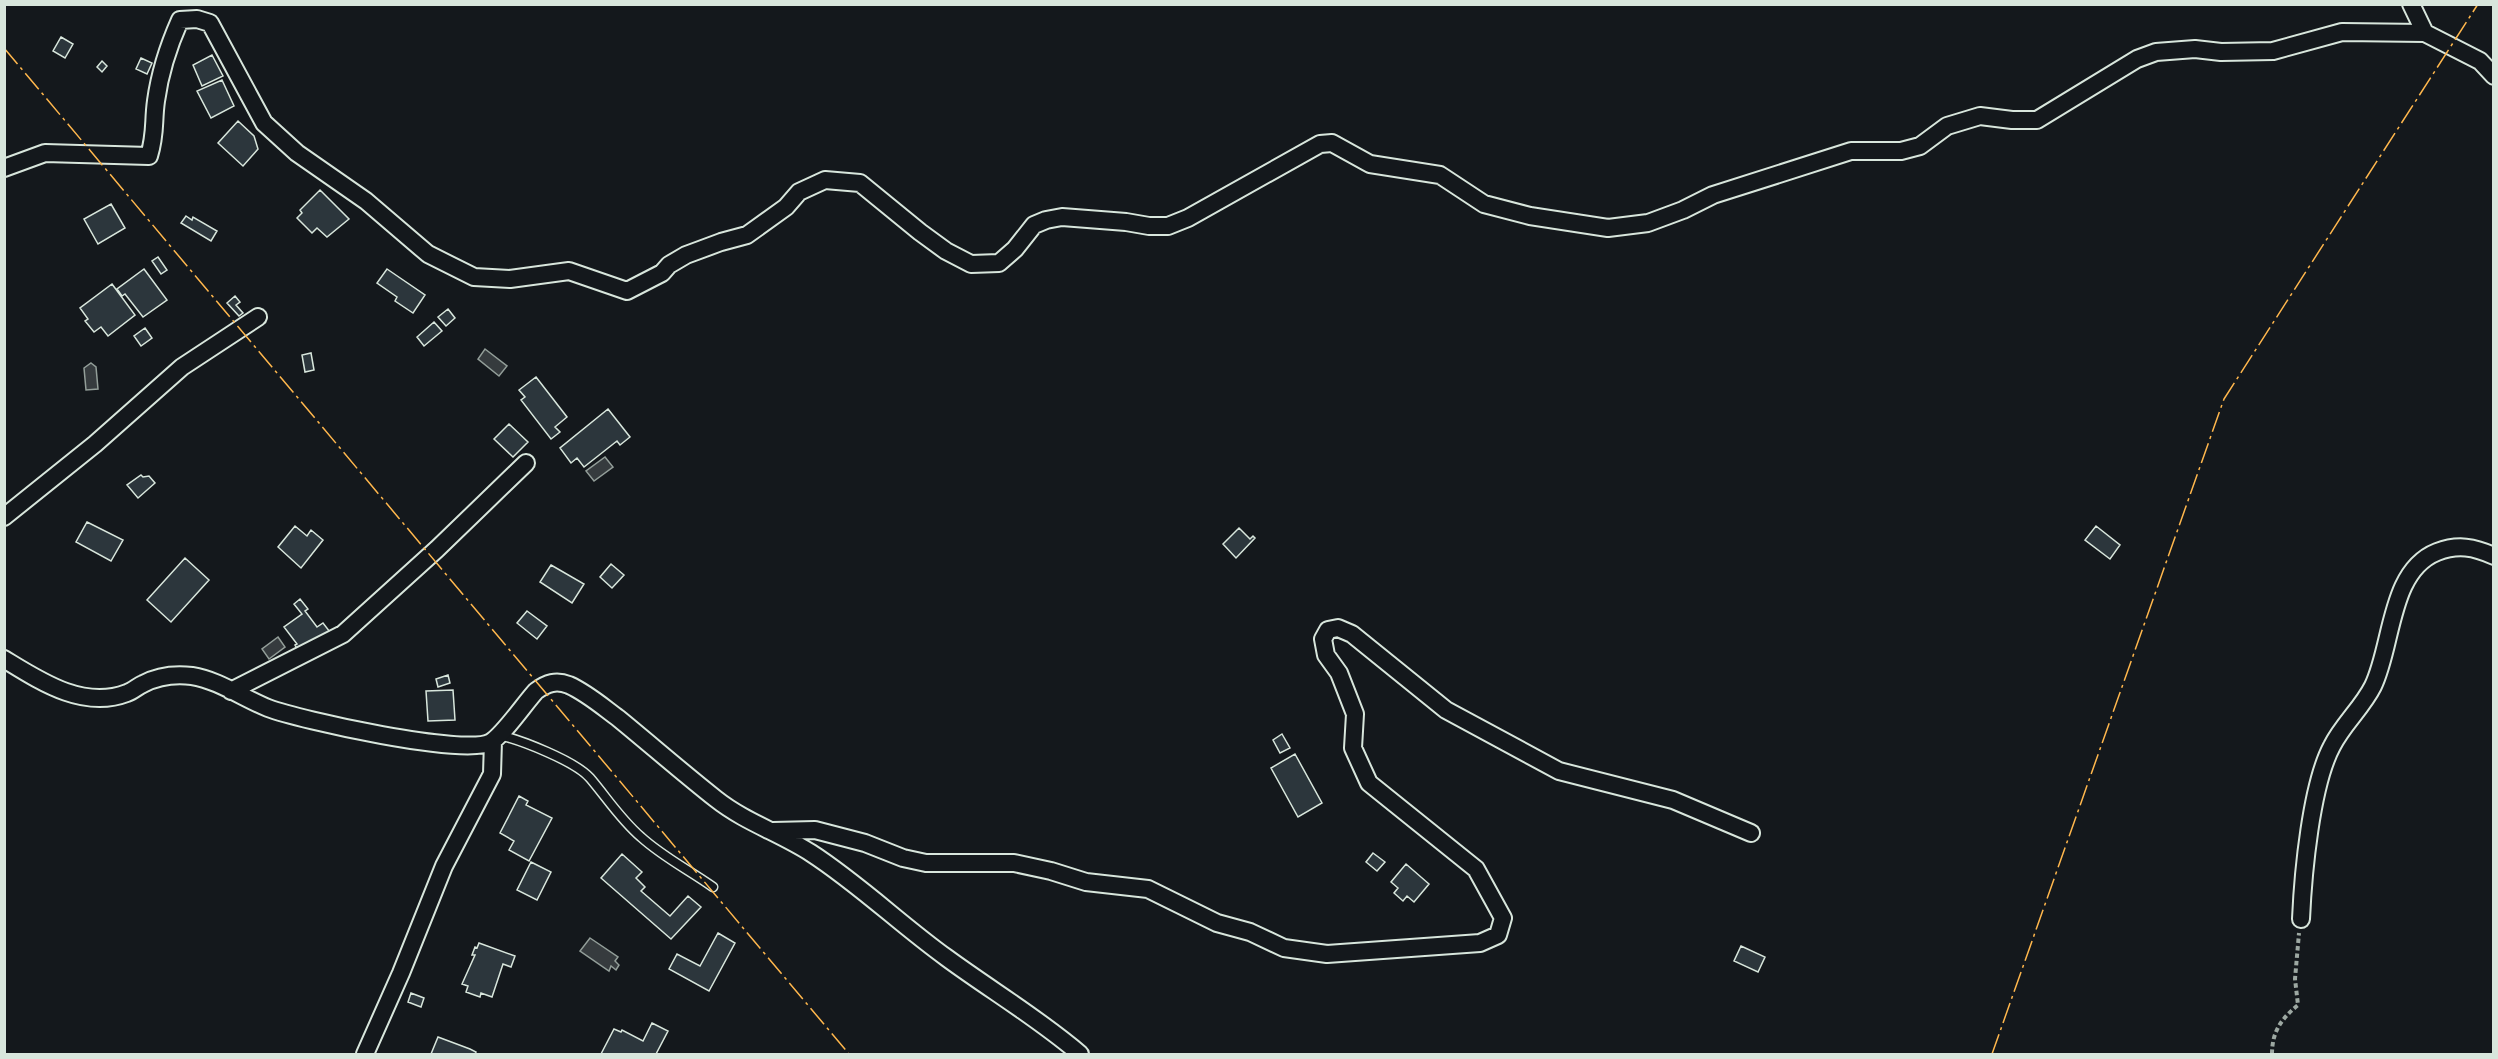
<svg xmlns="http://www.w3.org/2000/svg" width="2498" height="1059" font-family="'Exo 2',sans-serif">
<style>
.water{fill:#363b3e;stroke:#939e99;stroke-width:1.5}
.building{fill:#2c363c;stroke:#d8e6dc;stroke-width:1.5}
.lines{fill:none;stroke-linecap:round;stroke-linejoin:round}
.lane-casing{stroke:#d8e6dc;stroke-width:11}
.street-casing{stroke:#d8e6dc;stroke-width:20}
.path{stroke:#9da8a2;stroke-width:4;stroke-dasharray:4.5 3;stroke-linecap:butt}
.lane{stroke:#14181c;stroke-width:8}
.street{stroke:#14181c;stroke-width:16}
.power{stroke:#ffb74d;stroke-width:1.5;stroke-dasharray:21 4.5 3 4.5;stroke-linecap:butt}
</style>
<rect width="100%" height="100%" fill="#14181c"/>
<!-- water -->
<path class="water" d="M485 349 507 366 499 376 478 359Z
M91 363 96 367 98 389 86 390 84 368Z
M605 457 613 467 594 481 586 471Z
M278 637 285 647 269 659 262 649Z
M590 938 618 957 615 961 619 965 616 970 611 966 609 971 580 951Z"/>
<!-- building -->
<path class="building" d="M61 37 73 44 65 58 53 51Z
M212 55 223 76 202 86 193 65Z
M141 58 152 63 147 74 136 69Z
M102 61 107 66 102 72 97 67Z
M222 80 234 106 211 118 197 91Z
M238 121 254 136 258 149 243 166 218 143Z
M320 190 349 219 327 237 317 228 312 233 297 218 302 213 300 210Z
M111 204 125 228 98 244 84 219Z
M186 216 192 220 193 217 217 231 211 241 181 223Z
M158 257 167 270 161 274 152 261Z
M144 269 167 300 143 317 125 294 122 296 117 289Z
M387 269 425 295 413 313 395 301 397 297 377 283Z
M112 284 135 315 108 336 101 327 94 332 85 321 88 319 80 308Z
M235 296 240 302 236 305 243 313 239 316 227 303Z
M448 309 455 318 446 326 438 317Z
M434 322 442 331 424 346 417 337Z
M145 328 152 338 141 346 134 336Z
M311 353 314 370 305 372 302 355Z
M536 377 567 417 555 427 560 432 551 439 521 400 525 397 519 390Z
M608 409 630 437 620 445 617 441 584 467 577 458 571 463 560 448Z
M509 424 528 442 513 457 494 439Z
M141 475 143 477 149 476 155 483 138 498 127 485Z
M87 522 123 540 111 561 76 542Z
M295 526 307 536 311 530 323 540 301 568 278 547Z
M2096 526 2120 545 2110 559 2085 540Z
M1239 528 1250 539 1253 536 1255 538 1236 558 1223 544Z
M185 558 209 580 171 622 147 600Z
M611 564 624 575 612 588 600 577Z
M551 565 584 584 572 603 540 582Z
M300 599 308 609 305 611 317 627 323 623 330 632 299 652 295 645 297 644 284 627 302 614 294 604Z
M527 611 547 626 537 639 517 623Z
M448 675 450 683 438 687 436 679Z
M453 690 455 720 428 721 426 691Z
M1282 734 1290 748 1280 753 1273 740Z
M1295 754 1322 803 1298 817 1271 768Z
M519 796 528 801 526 805 552 818 529 861 509 850 514 841 500 833Z
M1373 853 1385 862 1377 871 1366 862Z
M622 854 642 872 636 878 645 887 641 891 670 916 688 896 701 907 671 939 601 878Z
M531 862 551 872 537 900 517 890Z
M1406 864 1429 884 1414 902 1407 896 1403 901 1394 893 1398 888 1391 882Z
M718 933 735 943 709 991 669 969 677 954 700 966Z
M479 943 515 956 511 967 503 964 492 997 481 993 480 997 466 992 468 986 462 984 475 955H472L475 947 477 948Z
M1741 946 1765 957 1758 972 1734 961Z
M411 993 424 998 421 1007 408 1002Z
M652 1023 668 1031 656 1054H601L614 1029 621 1032 622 1030 643 1041Z
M438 1037 470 1049 476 1052 475 1054H431Z"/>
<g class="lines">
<defs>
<path id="lane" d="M499 735C521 740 575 761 590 778 607 798 621 820 641 837 663 857 689 870 713 887"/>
<path id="street" d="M2411 4 2425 33
M4 168 45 153 149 156C156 133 153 122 156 101 160 71 168 47 180 20L197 19 210 23 264 123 297 153 366 201 428 254 474 277 510 279 569 271 627 291 662 273 669 265 686 255 721 242 747 235 786 207 799 192 825 180 860 183 920 232 946 251 971 264 999 263 1015 249 1034 225 1046 220 1062 217 1126 222 1149 226H1168L1188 218 1320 144 1332 143 1370 164 1440 175 1484 204 1530 216 1608 228 1648 223 1683 210 1713 195 1851 151H1901L1920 146 1947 126 1980 116 2012 120H2037L2137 59 2156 52 2195 49 2221 52 2273 51 2342 32 2425 33 2480 61 2494 76
M4 517 95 444 182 367 258 317
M4 659C40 681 83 710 127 693 133 691 138 686 143 684 158 676 175 674 192 676 218 680 243 698 268 708 300 720 466 757 491 742 503 735 525 703 536 691 547 683 556 680 569 685 587 693 603 707 618 718 651 745 683 773 716 799 745 822 780 833 811 853 859 884 901 925 947 958 992 991 1038 1018 1080 1054
M231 691 343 634 437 549 526 463
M773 831 815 830 865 843 903 858 926 863H1014L1051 871 1086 882 1148 889 1217 923 1250 932 1284 948 1327 954 1480 943 1498 935 1503 918 1476 869 1369 783 1353 748 1355 714 1339 673 1326 655 1323 639 1328 630 1338 628 1352 634 1446 710 1559 771 1673 800 1751 833
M2301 919C2303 874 2311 785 2332 746 2343 724 2362 708 2373 686 2393 645 2389 571 2437 552 2458 544 2474 547 2494 556
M365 1054 401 973 444 866 492 774 493 741"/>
</defs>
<!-- lane casing -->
<use href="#lane" class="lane-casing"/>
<!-- street casing -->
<use href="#street" class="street-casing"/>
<!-- path -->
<path class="path" d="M2272 1054C2272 1032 2281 1019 2298 1005L2295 979 2299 933"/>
<!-- lane -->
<use href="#lane" class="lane"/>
<!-- street -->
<use href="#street" class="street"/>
<!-- power -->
<path class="power" d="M4 48 849 1054
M1992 1054 2224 399 2478 4"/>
</g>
<!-- border -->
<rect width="2498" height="1059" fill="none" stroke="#d8e6dc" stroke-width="12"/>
</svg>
